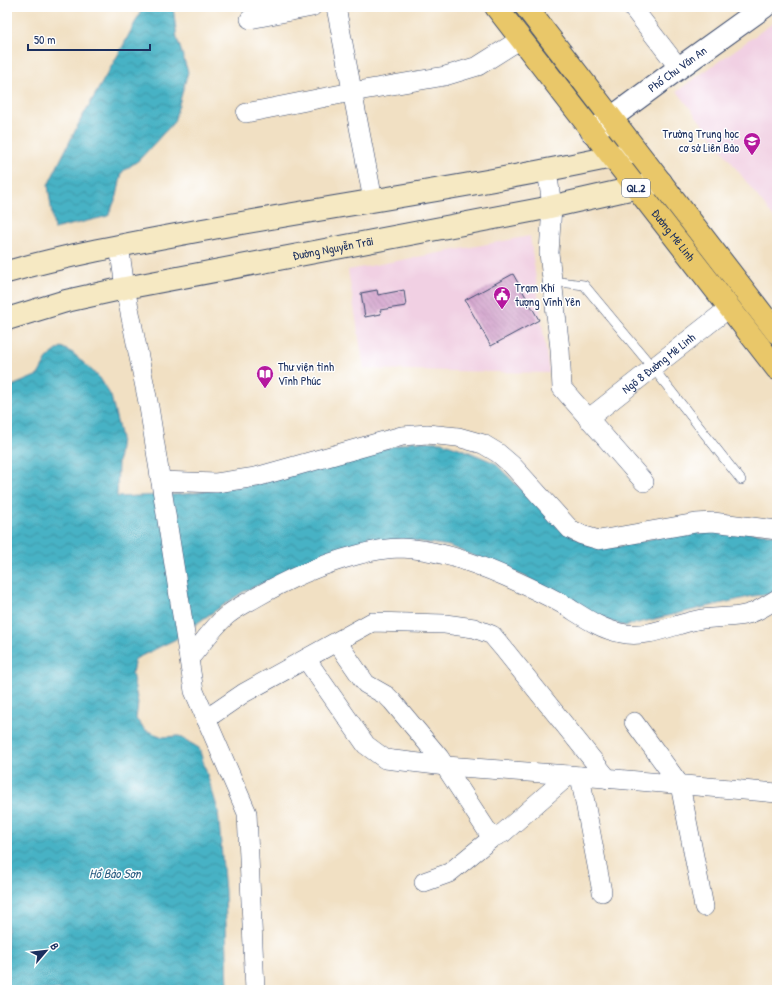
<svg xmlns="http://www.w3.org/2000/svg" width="784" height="997" font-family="'Patrick Hand',sans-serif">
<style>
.built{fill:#f1d0e3}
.water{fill:url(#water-waves);stroke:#317092}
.building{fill:url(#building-back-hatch)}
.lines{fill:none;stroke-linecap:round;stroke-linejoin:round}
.service-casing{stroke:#3b4a6d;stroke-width:10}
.minor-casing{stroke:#3b4a6d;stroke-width:20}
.tertiary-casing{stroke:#3b4a6d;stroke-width:24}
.secondary-casing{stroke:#3b4a6d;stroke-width:24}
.primary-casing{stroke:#3b4a6d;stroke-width:24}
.service{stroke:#fff;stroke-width:9}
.minor{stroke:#fff;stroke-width:19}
.tertiary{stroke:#fff;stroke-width:22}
.secondary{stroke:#f6e9c3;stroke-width:22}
.primary{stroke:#e9c769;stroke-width:22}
.labels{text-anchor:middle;stroke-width:3;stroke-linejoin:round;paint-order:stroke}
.shield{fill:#fff;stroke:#5f6d8e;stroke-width:1}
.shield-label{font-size:11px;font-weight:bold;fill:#1b2f5e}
.street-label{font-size:12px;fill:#1b2f5e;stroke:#fff}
.poi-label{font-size:12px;fill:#1b2f5e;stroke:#fff;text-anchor:start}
.water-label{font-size:13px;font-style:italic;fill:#2a5d82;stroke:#fff}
</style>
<defs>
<pattern id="water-waves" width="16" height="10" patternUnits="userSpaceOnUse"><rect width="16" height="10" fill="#47b2c5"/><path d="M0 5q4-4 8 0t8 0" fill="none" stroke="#3a91a3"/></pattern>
<pattern id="building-back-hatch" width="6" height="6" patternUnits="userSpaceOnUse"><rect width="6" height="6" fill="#d4a6cd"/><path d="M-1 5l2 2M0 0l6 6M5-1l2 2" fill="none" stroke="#ab88aa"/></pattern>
</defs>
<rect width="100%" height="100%" fill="#fff"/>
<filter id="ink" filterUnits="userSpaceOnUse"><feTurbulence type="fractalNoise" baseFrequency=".025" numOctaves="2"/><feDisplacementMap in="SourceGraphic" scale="8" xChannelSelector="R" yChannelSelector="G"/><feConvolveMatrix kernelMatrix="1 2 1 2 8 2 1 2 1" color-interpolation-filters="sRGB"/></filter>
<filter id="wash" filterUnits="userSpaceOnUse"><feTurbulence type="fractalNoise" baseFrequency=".012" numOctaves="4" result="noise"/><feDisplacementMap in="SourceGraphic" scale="16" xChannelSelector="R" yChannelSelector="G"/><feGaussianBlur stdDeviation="0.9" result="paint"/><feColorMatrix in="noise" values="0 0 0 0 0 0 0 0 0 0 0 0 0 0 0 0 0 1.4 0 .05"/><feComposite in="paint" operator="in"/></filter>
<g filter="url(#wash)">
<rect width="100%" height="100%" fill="#f1e0c3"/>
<!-- built -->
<path class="built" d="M777 20V222L677 91Z
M530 236 549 373 364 369 348 270Z"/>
<!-- water -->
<path class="water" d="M143 7H173L177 38 188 72 174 122 139 160 122 172 117 196 108 216 54 229 48 185 81 119 122 48Z
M61 347 73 353 100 378 111 396 121 438 118 463 117 497 184 494 250 485 413 441 442 442 467 451 495 463 562 530 591 546 616 547 684 531 712 528 777 535V592L774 594 753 596 625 626 590 615 524 576 449 546 409 540 320 559 243 592 203 619 176 639 135 659 132 673 138 703 136 719 145 730 163 737 179 736 199 748 218 810 225 891 228 990H7V388L38 375 48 357Z"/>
<g id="blocks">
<!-- building -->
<path class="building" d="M513 274 539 320 491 346 465 300Z
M377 290 378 295 404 290 406 306 380 310 381 314 365 317 361 293Z"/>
</g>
</g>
<g filter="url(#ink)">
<use href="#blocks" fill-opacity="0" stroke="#3b4a6d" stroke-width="1"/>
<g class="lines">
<defs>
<path id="service" d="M552 281 584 285 653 368 741 480"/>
<g id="minor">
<path d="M336 7 373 200"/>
<path d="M632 7 679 68"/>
<path d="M250 19 312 7"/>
<path d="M246 113 352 92 445 76 478 66 521 39"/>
<path d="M547 170 552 206 549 253 560 349 562 388 644 482"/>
<path d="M119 245 125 288 149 407 194 691 247 813 255 990"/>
<path id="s1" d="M588 419 729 308"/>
<path d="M161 481 216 483 256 477 402 436 427 434 458 437 483 444 498 453 512 465 570 529 582 535 599 540 696 523 713 522 777 530"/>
<path d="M337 642 366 684 387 696 392 701 439 757 492 838"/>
<path d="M189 659C201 645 212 629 225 617 234 609 245 604 255 598 289 578 319 565 357 555 371 551 386 548 401 548 437 549 475 563 507 577 527 586 547 595 566 606 584 617 600 629 621 633 646 639 672 625 697 620 714 616 732 619 748 614 759 611 768 604 777 599"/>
<path d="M306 659 366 745 385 759 446 766 569 775 777 793"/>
<path d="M206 719 244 693 372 622 445 624 474 628 492 635 503 648 608 779"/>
<path d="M634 722 680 785 704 907"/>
<path d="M580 776 602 892"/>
<path d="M424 882 449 873 492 838 503 833 569 775"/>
</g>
<g id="tertiary">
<path id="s2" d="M592 132 679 68 764 7"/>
</g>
<g id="secondary">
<path d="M7 272C75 253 144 241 213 228 352 203 492 183 631 153"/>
<path id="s3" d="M7 319 66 301 125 288 541 209 661 182"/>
</g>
<g id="primary">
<path id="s4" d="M496 7 777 369"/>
<path d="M526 7 777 333"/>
</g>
</defs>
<!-- service casing -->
<use href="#service" class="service-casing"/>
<!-- minor casing -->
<use href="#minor" class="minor-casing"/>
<!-- tertiary casing -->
<use href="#tertiary" class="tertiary-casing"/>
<!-- secondary casing -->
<use href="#secondary" class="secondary-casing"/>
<!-- primary casing -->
<use href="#primary" class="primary-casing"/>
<!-- service -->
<use href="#service" class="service"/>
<!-- minor -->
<use href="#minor" class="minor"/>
<!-- tertiary -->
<use href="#tertiary" class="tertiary"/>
<!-- secondary -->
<use href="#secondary" class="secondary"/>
<!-- primary -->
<use href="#primary" class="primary"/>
</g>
</g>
<!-- icons -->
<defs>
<symbol id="school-pin" viewBox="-11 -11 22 30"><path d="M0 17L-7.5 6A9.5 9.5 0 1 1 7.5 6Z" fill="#b5179e" stroke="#fff"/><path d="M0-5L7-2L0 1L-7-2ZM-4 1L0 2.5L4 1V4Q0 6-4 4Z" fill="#fff"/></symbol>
<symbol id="civic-pin" viewBox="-11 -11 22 30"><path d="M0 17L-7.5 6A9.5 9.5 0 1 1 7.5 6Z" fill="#b5179e" stroke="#fff"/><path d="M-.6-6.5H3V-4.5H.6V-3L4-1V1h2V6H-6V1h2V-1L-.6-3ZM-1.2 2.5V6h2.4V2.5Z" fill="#fff"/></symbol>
<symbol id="library-pin" viewBox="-11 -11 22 30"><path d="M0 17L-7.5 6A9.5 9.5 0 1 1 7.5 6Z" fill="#b5179e" stroke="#fff"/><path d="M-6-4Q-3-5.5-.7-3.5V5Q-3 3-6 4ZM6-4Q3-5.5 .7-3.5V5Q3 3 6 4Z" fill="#fff"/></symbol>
</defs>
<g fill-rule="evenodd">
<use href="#school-pin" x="742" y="131" width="20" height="27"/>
<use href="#civic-pin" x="492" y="285" width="20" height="27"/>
<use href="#library-pin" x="255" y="364" width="20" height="27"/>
</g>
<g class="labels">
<!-- shield labels -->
<rect class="shield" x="622" y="179" width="28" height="18" rx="3"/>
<g class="shield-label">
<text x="636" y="192">QL.2</text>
</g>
<!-- street labels -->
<g class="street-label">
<text dy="4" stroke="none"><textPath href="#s2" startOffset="106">Phố Chu Văn An</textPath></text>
<text dy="4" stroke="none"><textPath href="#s4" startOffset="289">Đường Mê Linh</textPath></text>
<text dy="4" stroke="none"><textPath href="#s3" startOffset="334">Đường Nguyễn Trãi</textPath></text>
<text dy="4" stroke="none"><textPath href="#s1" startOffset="90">Ngõ 8 Đường Mê Linh</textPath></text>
</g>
<!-- poi labels -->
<g class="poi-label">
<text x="739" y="138" text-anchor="end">Trường Trung học<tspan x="739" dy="14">cơ sở Liên Bảo</tspan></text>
<text x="515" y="292">Trạm Khí<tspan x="515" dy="14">tượng Vĩnh Yên</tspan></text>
<text x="278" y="371">Thư viện tỉnh<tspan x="278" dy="14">Vĩnh Phúc</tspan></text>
</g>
<!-- water labels -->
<g class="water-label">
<text x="115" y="878">Hồ Bảo Sơn</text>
</g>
</g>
<!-- margin -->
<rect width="784" height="997" fill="none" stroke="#fff" stroke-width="24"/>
<!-- north arrow -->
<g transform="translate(46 951) rotate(62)" stroke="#ffffff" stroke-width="3" paint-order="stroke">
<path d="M0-3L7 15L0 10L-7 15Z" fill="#1b2f5e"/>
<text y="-6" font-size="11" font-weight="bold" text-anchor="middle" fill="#1b2f5e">B</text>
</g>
<!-- scale -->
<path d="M28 44v6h122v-6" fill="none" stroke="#1b2f5e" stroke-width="2"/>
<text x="34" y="44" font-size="12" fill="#1b2f5e" stroke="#ffffff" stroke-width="3" paint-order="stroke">50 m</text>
</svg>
